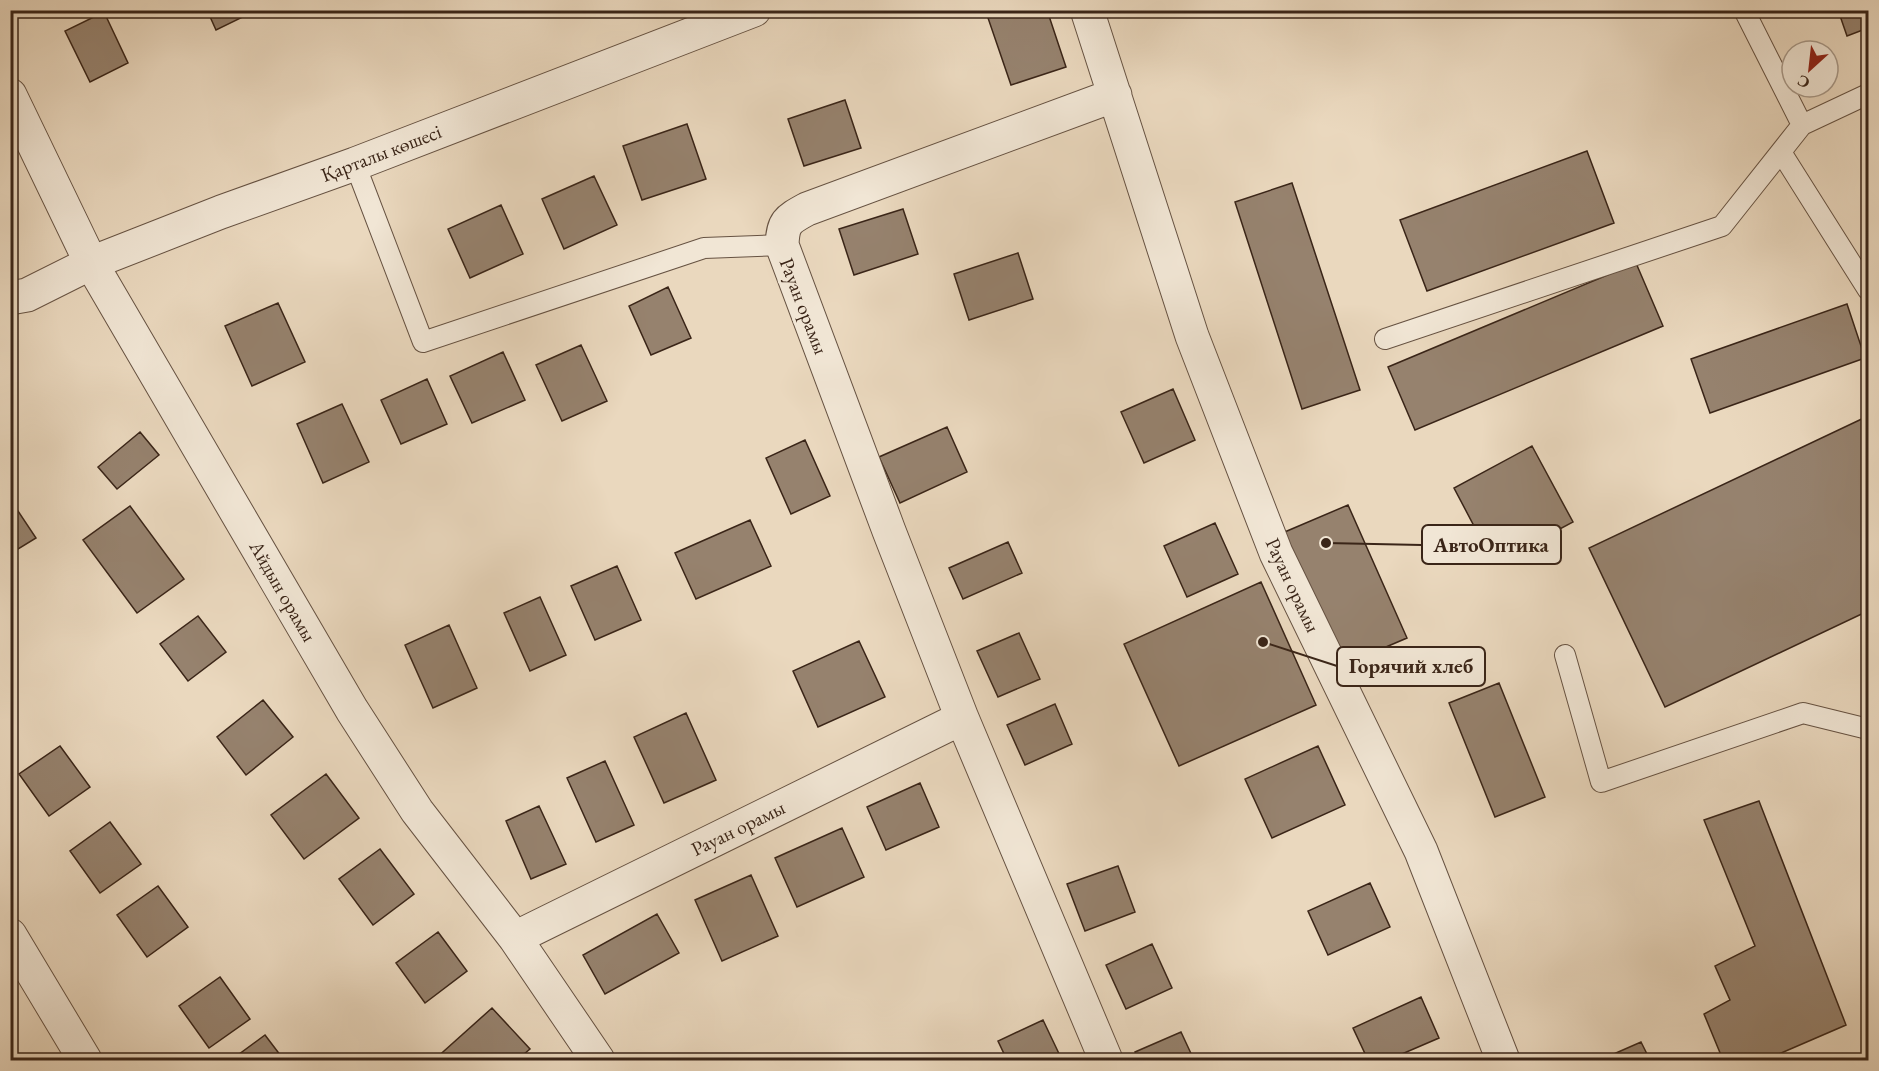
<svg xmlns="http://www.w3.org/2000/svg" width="1879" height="1071" font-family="'EB Garamond',serif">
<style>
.building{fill:#96826e;stroke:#3a2518;stroke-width:1.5}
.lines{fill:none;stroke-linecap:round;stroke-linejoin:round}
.service-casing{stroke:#665242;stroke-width:22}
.minor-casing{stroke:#665242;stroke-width:35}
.tertiary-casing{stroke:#665242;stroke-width:35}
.service{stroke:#f1e6d5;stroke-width:20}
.minor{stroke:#f1e6d5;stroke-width:33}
.tertiary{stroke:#f1e6d5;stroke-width:33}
.labels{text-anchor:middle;stroke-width:6;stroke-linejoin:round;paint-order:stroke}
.street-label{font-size:20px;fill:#3a2518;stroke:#f1e6d5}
.leader{fill:none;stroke:#3a2518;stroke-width:2}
.callout-dot{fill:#3a2518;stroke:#f1e6d5;stroke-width:2}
.callout{fill:#f1e6d5;stroke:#3a2518;stroke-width:2}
.callout-label{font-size:21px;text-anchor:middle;font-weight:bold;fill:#3a2518}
</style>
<rect width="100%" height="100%" fill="#ead8be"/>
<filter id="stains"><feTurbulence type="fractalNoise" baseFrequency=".00333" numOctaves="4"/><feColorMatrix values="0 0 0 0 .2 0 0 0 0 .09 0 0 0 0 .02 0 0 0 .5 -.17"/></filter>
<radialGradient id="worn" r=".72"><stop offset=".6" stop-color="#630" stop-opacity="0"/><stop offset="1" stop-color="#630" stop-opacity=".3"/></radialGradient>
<!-- building -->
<path class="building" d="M207 10H257L216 30Z
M999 10H1047L1066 67 1011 85 987 15Z
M1838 10H1868V28L1847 36Z
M104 12 128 63 90 82 65 31Z
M845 100 861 148 804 166 788 119Z
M687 124 706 179 642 200 623 146Z
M1587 151 1614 223 1427 291 1400 220Z
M594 176 617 225 564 249 542 199Z
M1292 183 1360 390 1302 409 1235 202Z
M501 205 523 254 470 278 448 229Z
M903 209 918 254 854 275 839 229Z
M1018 253 1033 299 969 320 954 274Z
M1636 263 1663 326 1415 430 1388 367Z
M668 287 691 338 651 355 629 306Z
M278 303 305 362 252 386 225 326Z
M1847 304 1865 358 1710 413 1691 359Z
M581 345 607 401 562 421 536 365Z
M503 352 525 400 472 423 450 376Z
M427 379 447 424 401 444 381 400Z
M1173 389 1195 440 1144 463 1121 412Z
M342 404 369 462 323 483 297 424Z
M1868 416V611L1665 707 1589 548Z
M947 427 967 472 900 503 879 457Z
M140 432 159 455 117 489 98 467Z
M805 440 830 496 791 514 766 458Z
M1532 446 1573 522 1494 564 1454 488Z
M10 499 36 538 10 554Z
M1348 505 1407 638 1339 667 1280 534Z
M130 506 184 579 137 613 83 540Z
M750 520 771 566 696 599 675 553Z
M1215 523 1238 574 1187 597 1164 546Z
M1008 542 1022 573 963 599 949 568Z
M617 566 641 620 595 640 571 586Z
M1261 582 1316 705 1179 766 1124 644Z
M540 597 566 655 530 671 504 613Z
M198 616 226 652 188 681 160 644Z
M449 625 477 688 433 708 405 645Z
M1019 633 1040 679 998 697 977 651Z
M859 641 885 697 818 727 793 671Z
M1499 683 1545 797 1495 817 1449 703Z
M263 700 293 737 246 775 217 737Z
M1055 704 1072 744 1025 765 1007 725Z
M686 713 716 780 664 803 634 737Z
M60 746 90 787 49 816 19 774Z
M1318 746 1345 805 1272 838 1245 779Z
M605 761 634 825 596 842 567 778Z
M326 774 359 818 304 859 271 815Z
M920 783 939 827 886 850 867 807Z
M1759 801 1846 1025 1765 1060H1723L1704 1014 1730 1000 1715 966 1755 946 1704 820Z
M539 806 566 864 531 879 506 821Z
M110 822 141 864 100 893 70 851Z
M842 828 864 877 797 907 775 858Z
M380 849 414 894 373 925 339 879Z
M1118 866 1135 912 1085 931 1067 884Z
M751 875 778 936 722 961 695 900Z
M1370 883 1390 927 1328 955 1308 911Z
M158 886 188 927 147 957 117 915Z
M657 914 679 953 605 994 583 955Z
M438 932 467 971 425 1003 396 963Z
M1152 944 1172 988 1126 1009 1106 965Z
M220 977 250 1019 209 1048 179 1006Z
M1421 997 1439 1038 1388 1060H1368L1353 1028Z
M492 1008 530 1049 517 1060H434Z
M1043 1020 1062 1060H1007L998 1041Z
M1181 1032 1194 1060H1138L1135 1052Z
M265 1035 284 1060H231Z
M1641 1042 1650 1060H1600Z"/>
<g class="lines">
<defs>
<path id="service" d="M1744 10 1802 125
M1781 152 1868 290
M355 164 423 342 704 248 782 245
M1385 339 1722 226 1802 125 1868 94
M1565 655 1601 782 1803 713 1868 729"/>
<path id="minor" d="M1087 10 1192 336 1276 553 1421 851 1503 1060
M10 95 91 263 352 710 417 811 515 938 598 1060
M515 938 962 718
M1106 1060 962 718 889 531 782 245C783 222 787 220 807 209L1115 95"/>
<path id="tertiary" d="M10 298 27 295 91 263 221 212 355 164 754 10
M10 935 85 1060"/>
</defs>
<!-- service casing -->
<use href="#service" class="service-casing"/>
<!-- minor casing -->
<use href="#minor" class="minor-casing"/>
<!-- tertiary casing -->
<use href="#tertiary" class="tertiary-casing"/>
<!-- service -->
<use href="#service" class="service"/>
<!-- minor -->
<use href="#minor" class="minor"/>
<!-- tertiary -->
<use href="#tertiary" class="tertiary"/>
</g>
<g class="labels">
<!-- street labels -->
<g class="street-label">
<text transform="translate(381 153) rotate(-21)" y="7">Қарталы көшесі</text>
<text transform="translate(804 306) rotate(69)" y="7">Рауан орамы</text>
<text transform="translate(1293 585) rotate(65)" y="7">Рауан орамы</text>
<text transform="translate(283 591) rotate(60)" y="7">Айдын орамы</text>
<text transform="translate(738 828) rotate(-26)" y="7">Рауан орамы</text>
</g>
</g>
<!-- callouts -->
<path class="leader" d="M1326 543L1422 545M1263 642L1337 666"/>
<g class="callout-dot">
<circle cx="1326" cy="543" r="6"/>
<circle cx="1263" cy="642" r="6"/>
</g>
<g class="callout">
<rect x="1422" y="525" width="139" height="39" rx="6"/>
<rect x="1337" y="647" width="148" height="39" rx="6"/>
</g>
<g class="callout-label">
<text x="1491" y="552">АвтоОптика</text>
<text x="1411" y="673">Горячий хлеб</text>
</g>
<!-- margin -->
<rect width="1879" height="1071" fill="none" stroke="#ead8be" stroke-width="36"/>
<rect x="12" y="12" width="1855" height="1047" fill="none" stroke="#3a2518" stroke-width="3"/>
<rect x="18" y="18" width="1843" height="1035" fill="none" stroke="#3a2518" stroke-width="1.5"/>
<!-- north arrow -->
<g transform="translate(1810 69) rotate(207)"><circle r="28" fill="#f1e6d5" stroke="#a89989" stroke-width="1.5"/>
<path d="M0-4.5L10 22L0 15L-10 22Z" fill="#8f2418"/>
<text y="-9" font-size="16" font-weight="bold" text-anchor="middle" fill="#3a2518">С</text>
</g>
<rect width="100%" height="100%" filter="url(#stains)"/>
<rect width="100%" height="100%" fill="url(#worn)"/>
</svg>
